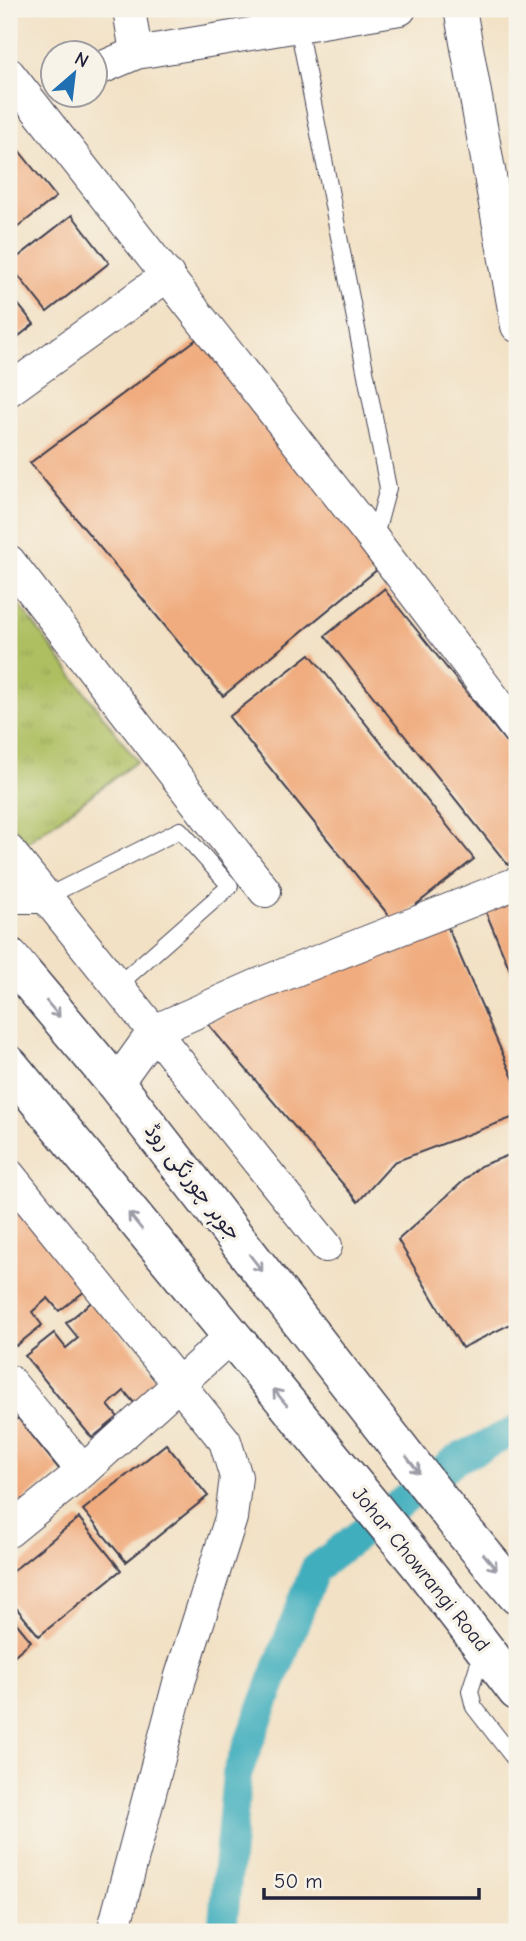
<svg xmlns="http://www.w3.org/2000/svg" width="526" height="1941" font-family="'Comic Neue','Playpen Sans Arabic',sans-serif">
<style>
.park{fill:url(#park-tufts);stroke:#68704e;stroke-width:2}
.lines{fill:none;stroke-linecap:round;stroke-linejoin:round}
.canal{stroke:#40aebd;stroke-width:30}
.building{fill:#f0ac7e}
.lane-casing{stroke:#413f50;stroke-width:18}
.street-casing{stroke:#413f50;stroke-width:34}
.secondary-casing{stroke:#413f50;stroke-width:41}
.lane{stroke:#fff;stroke-width:16}
.street{stroke:#fff;stroke-width:32}
.secondary{stroke:#fff;stroke-width:38}
.oneway{stroke:#9c9ca7}
.labels{text-anchor:middle;stroke-width:7;stroke-linejoin:round;paint-order:stroke}
.street-label{font-size:21px;fill:#22223b;stroke:#f7f3e8}
</style>
<defs>
<pattern id="park-tufts" width="24" height="20" patternUnits="userSpaceOnUse" patternTransform="scale(1.75)"><rect width="24" height="20" fill="#aebf62"/><path d="M3 7l-1-3M5 7V3M7 7l1-3M15 17l-1-3M17 17v-4M19 17l1-3" fill="none" stroke="#95a456"/></pattern>
</defs>
<rect width="100%" height="100%" fill="#f7f3e8"/>
<filter id="ink" filterUnits="userSpaceOnUse"><feTurbulence type="fractalNoise" baseFrequency=".0143" numOctaves="2"/><feDisplacementMap in="SourceGraphic" scale="14" xChannelSelector="R" yChannelSelector="G"/><feConvolveMatrix kernelMatrix="1 2 1 2 8 2 1 2 1" color-interpolation-filters="sRGB"/></filter>
<filter id="wash" filterUnits="userSpaceOnUse"><feTurbulence type="fractalNoise" baseFrequency=".00686" numOctaves="4" result="noise"/><feDisplacementMap in="SourceGraphic" scale="28" xChannelSelector="R" yChannelSelector="G"/><feGaussianBlur stdDeviation="1.57" result="paint"/><feColorMatrix in="noise" values="0 0 0 0 0 0 0 0 0 0 0 0 0 0 0 0 0 1.4 0 .05"/><feComposite in="paint" operator="in"/></filter>
<g filter="url(#wash)">
<rect width="100%" height="100%" fill="#f2e1c5"/>
<!-- park -->
<path class="park" d="M9 591 137 761 27 843 9 821Z"/>
<g class="lines">
<!-- canal -->
<path class="canal" d="M222 1932 237 1774 315 1569 455 1460 517 1430"/>
</g>
<g id="blocks">
<!-- building -->
<path class="building" d="M9 138 56 197 9 234Z
M72 215 109 263 47 312 9 264Z
M9 293 34 324 9 344Z
M201 336 384 564 223 696 30 463Z
M384 589 517 756V857L508 865 325 636Z
M310 654 474 859 394 922 229 717Z
M517 897V987L485 910Z
M445 921 517 1087V1116L394 1162 358 1202 207 1023Z
M517 1152V1321L462 1348 398 1240 480 1166Z
M17 1208 85 1291 59 1311 48 1298 32 1312 42 1325 16 1346 9 1337V1215Z
M93 1301 160 1384 135 1404 124 1391 108 1405 118 1417 92 1438 25 1356 54 1333 66 1348 78 1338 66 1323Z
M18 1418 60 1470 9 1512V1425Z
M166 1444 208 1496 126 1562 83 1510Z
M79 1518 121 1570 39 1636 9 1599V1574Z
M9 1614 31 1641 9 1660Z"/>
</g>
</g>
<g filter="url(#ink)">
<use href="#blocks" fill-opacity="0" stroke="#413f50" stroke-width="2"/>
<g class="lines">
<defs>
<path id="lane" d="M298 26 388 488 374 540
M46 897 180 830 230 886 118 985
M483 1650 470 1691 474 1707 517 1762"/>
<path id="street" d="M129 9 136 53
M460 9 517 326
M94 71 136 53 400 9
M9 74 374 540 517 729
M9 390 168 275
M9 561 265 891
M9 851 46 897
M9 897H46L326 1246
M116 1084 154 1031 260 984 517 883
M9 1175 225 1441 236 1477 231 1518 180 1679 113 1932
M9 1381 83 1471
M9 1531 83 1471 230 1337"/>
<path id="secondary" d="M9 957 116 1084 462 1529 517 1595
M9 1065 420 1565 517 1691"/>
</defs>
<!-- lane casing -->
<use href="#lane" class="lane-casing"/>
<!-- street casing -->
<use href="#street" class="street-casing"/>
<!-- secondary casing -->
<use href="#secondary" class="secondary-casing"/>
<!-- lane -->
<use href="#lane" class="lane"/>
<!-- street -->
<use href="#street" class="street"/>
<!-- secondary -->
<use href="#secondary" class="secondary"/>
</g>
<!-- one-way arrows -->
<defs><path id="oneway-shaft" d="M-6 0H5M1.5-3L5.5 0L1.5 3" fill="none" stroke-width="1.6" stroke-linecap="round" stroke-linejoin="round" transform="scale(1.75)"/></defs>
<g class="oneway">
<use href="#oneway-shaft" transform="translate(53 1009) rotate(50)"/>
<use href="#oneway-shaft" transform="translate(135 1221) rotate(-129)"/>
<use href="#oneway-shaft" transform="translate(256 1263) rotate(52)"/>
<use href="#oneway-shaft" transform="translate(280 1397) rotate(-130)"/>
<use href="#oneway-shaft" transform="translate(413 1465) rotate(52)"/>
<use href="#oneway-shaft" transform="translate(490 1562) rotate(50)"/>
</g>
</g>
<g class="labels">
<!-- street labels -->
<g class="street-label">
<text transform="translate(193 1182) rotate(52)" y="7">جوہر چورنگی روڈ</text>
<text transform="translate(421 1569) rotate(51)" y="7">Johar Chowrangi Road</text>
</g>
</g>
<!-- margin -->
<rect width="526" height="1941" fill="none" stroke="#f7f3e8" stroke-width="35"/>
<!-- north arrow -->
<g transform="translate(74 74) rotate(28)"><circle r="33" fill="#f7f3e8" stroke="#a29fa3" stroke-width="2"/>
<path d="M0-5L12 26L0 18L-12 26Z" fill="#1f6fb2"/>
<text y="-10" font-size="19" font-weight="bold" text-anchor="middle" fill="#22223b">N</text>
</g>
<!-- scale -->
<path d="M264 1888v10h215v-10" fill="none" stroke="#22223b" stroke-width="3.5"/>
<text x="274" y="1888" font-size="21" fill="#22223b" stroke="#f7f3e8" stroke-width="5" paint-order="stroke">50 m</text>
</svg>
